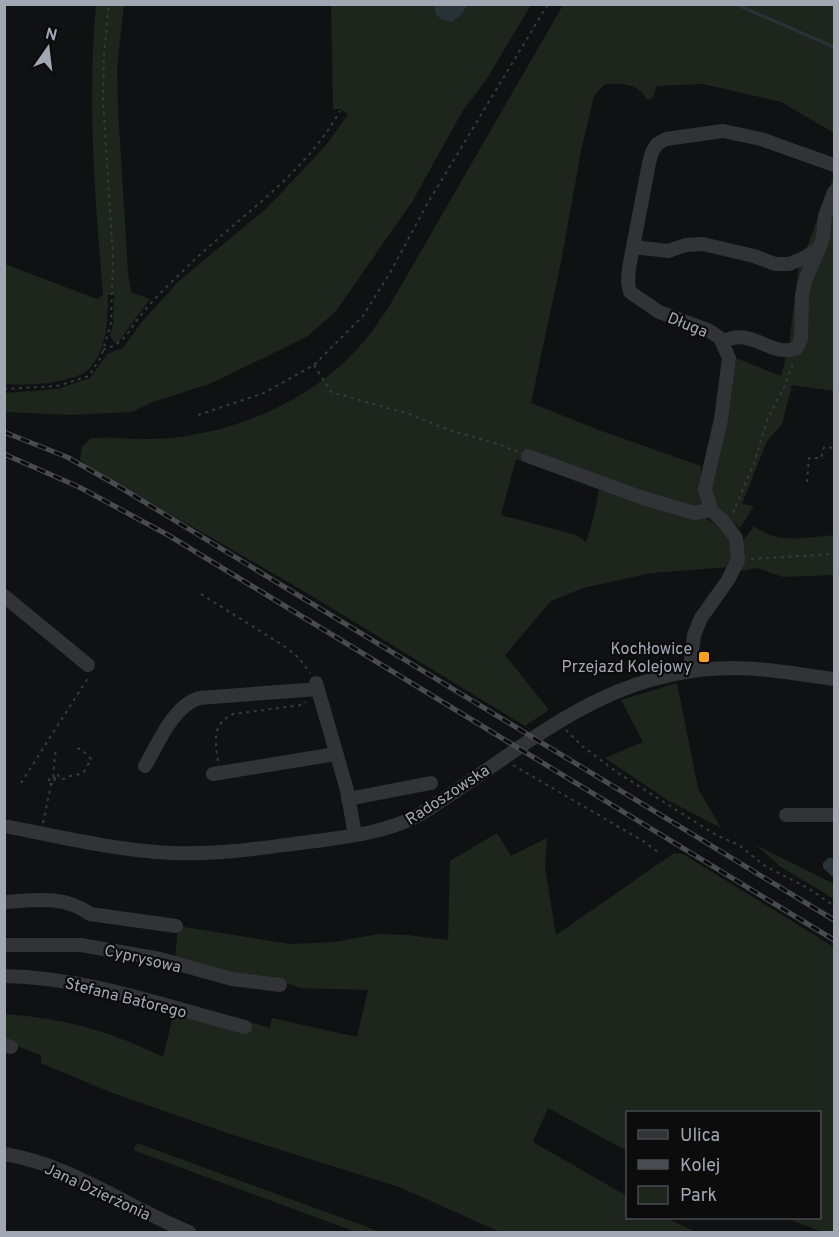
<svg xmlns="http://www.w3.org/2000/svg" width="839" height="1237" font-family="Overpass,sans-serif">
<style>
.green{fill:#1d251d;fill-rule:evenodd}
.water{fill:#283338}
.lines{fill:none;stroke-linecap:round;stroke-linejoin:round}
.stream{stroke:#283338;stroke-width:3}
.path{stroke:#373a3e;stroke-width:2;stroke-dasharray:3 4.5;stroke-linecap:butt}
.minor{stroke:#313337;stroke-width:14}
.rail-casing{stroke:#484b50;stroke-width:5}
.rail{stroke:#0c0c0d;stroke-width:3;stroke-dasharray:9;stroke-linecap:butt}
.poi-dot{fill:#fc9f1e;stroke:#0c0c0d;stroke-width:2}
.labels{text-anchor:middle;stroke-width:4.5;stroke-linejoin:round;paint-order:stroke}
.street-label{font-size:16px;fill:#a1a8b4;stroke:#0c0c0d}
.poi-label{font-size:16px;fill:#a1a8b4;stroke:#0c0c0d;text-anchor:end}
</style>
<rect width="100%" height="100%" fill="#101112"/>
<!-- green -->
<path class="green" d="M96 5H124L117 68 118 109 128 272 131 292 150 299 122 337 119 342H114L110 336 113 323 114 295H108C108 319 107 348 91 367 76 384 26 386 5 384V264L97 299 103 295C95 198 87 102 96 5Z
M331 5H435L434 9 461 15 468 5H531L486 80 462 112 412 202 336 311 308 336 212 383 153 402 132 412 71 415 5 412 4 393 57 389 90 378 107 354 123 348 141 323 179 281 268 207 327 144 348 114 340 109H333Z
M563 5H834V133L781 102 703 84 657 86 652 99 647 100C638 83 623 83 605 84L594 96 581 151 562 257 531 403 599 430 701 466V487L706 507 705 518C727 529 736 542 729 567L652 573 583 588 551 601 505 655 549 710 525 726 300 589 85 465 80 459 82 446 92 438C111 436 131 440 151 439 229 437 315 401 365 340 373 331 379 320 387 310ZM516 459 599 489 594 516 586 542 576 535 501 515Z
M834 175V391L792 385 782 424 767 441 742 504 754 506 740 528 719 510 711 493 736 358 781 376 789 345 798 271Z
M754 526C777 545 807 537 834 535V575L783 577 757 568 740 571 743 541Z
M677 683 698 788 721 828 669 801 605 758 643 742 621 700Z
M497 833 511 856 547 838 545 867 556 935 674 853 683 854 834 947V1232H822L786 1218H820V1112H628L627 1151 548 1108 533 1142 627 1196 628 1218H667L696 1232H500L399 1187 230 1134 107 1091 41 1063V1055L5 1042 4 1014C64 1018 110 1031 163 1057L174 1012 250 1022 270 1028 272 1018 357 1037 368 990 300 988 284 982 233 975 175 959 178 926 290 944 334 942 379 934 408 935 448 940 450 861Z
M756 845 834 884V899L781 867Z
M137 1143 381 1232H356L133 1150Z"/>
<!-- water -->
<path class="water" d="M435 5V4L468 5 461 15 452 22C442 20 432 16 435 5Z
M828 858H834V878L823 868V863Z"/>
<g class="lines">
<!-- stream -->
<path class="stream" d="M735 4 834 47"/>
<!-- path -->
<path class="path" d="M103 350C129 341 128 329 145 310 158 294 175 279 190 264 241 215 304 175 340 111
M314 365 331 392 412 415 446 429 501 445 518 452
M4 389 57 386 89 376 101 357 111 323 113 257 103 100 104 54 109 4
M198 415 264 393 314 365 363 316 391 271 426 206 548 4
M807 482 809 458H821L824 447 834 448
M733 513 754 463 768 418 785 385 793 363
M751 559 834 554
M201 594 287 648 299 658 310 673
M566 730 582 746 618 773 716 835 739 845 765 866 808 888 834 906
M218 761C215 740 212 724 233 714L302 705 306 702
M513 765 643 841 659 853
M58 774 59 778 64 779C69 774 81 777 86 769 88 766 89 762 91 759L82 750 75 747
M53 777 56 747
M55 778 54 784H48L50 777 55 778 58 777
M21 783 88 678
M43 823 51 785"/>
<!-- minor -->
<path class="minor" d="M633 247 668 251 686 245 703 244 754 256 775 264H789L802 259 818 249
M722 342C751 325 771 359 797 348L801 339 802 296 806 278 820 247 823 237 825 216 834 192
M528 456 643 498 694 513 711 510
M4 596 88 665
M692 670 691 660 694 635 701 618 728 580 738 560 736 538 724 522 711 510 705 489 721 419 729 358 720 338 708 330 659 312 630 292 628 283 629 268 649 163 652 152 657 144 666 139 723 131 761 139 834 165
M316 683 347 790 355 835
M145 766C158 744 173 706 199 698L318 689
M213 774 336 754
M348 799 431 783
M786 815H834
M4 826C60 837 115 850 171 853 217 855 263 848 308 842 346 837 385 833 419 815 525 750 601 668 735 668 768 668 802 675 834 679
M4 902C35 900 64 895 90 914L176 926
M4 945H81L160 959 232 979 280 985
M4 976C86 977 167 1007 245 1027
M4 1045 11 1047
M4 1154C69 1164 129 1208 189 1232"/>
<defs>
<path id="rail" d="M4 432 67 457 113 483 834 920
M4 454 79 487 168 535 834 940"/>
</defs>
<!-- rail casing -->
<use href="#rail" class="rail-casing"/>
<!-- rail -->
<use href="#rail" class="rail"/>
</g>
<!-- markers -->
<rect class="poi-dot" x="698" y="651" width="12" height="12" rx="3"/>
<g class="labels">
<!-- street labels -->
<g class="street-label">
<text transform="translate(688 324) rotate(22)" y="6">Długa</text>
<text transform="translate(447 794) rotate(-33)" y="6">Radoszowska</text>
<text transform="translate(143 958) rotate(13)" y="6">Cyprysowa</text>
<text transform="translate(126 997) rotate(14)" y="6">Stefana Batorego</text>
<text transform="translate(98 1191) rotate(25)" y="6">Jana Dzierżonia</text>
</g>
<!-- poi labels -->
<g class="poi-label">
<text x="692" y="654">Kochłowice<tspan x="692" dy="18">Przejazd Kolejowy</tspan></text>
</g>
</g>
<!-- border -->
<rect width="839" height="1237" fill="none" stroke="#a1a8b4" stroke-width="12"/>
<!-- legend -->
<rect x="626" y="1111" width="195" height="108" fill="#0c0c0d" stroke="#484a50" stroke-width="1.5"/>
<rect x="638" y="1130" width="30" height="9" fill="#313337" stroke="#484a50" stroke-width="1.5"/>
<text x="680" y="1141" font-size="18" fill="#a1a8b4">Ulica</text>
<rect x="638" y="1160" width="30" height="9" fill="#484b50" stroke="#484a50" stroke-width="1.5"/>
<text x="680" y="1171" font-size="18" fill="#a1a8b4">Kolej</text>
<rect x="638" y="1186" width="30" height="18" fill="#1d251d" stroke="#484a50" stroke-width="1.5"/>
<text x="680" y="1201" font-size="18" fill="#a1a8b4">Park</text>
<!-- north arrow -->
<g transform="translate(48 48) rotate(14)" stroke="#0c0c0d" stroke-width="4.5" paint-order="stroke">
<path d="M0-4.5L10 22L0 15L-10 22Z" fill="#a1a8b4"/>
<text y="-9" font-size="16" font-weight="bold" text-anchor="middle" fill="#a1a8b4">N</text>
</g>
</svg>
